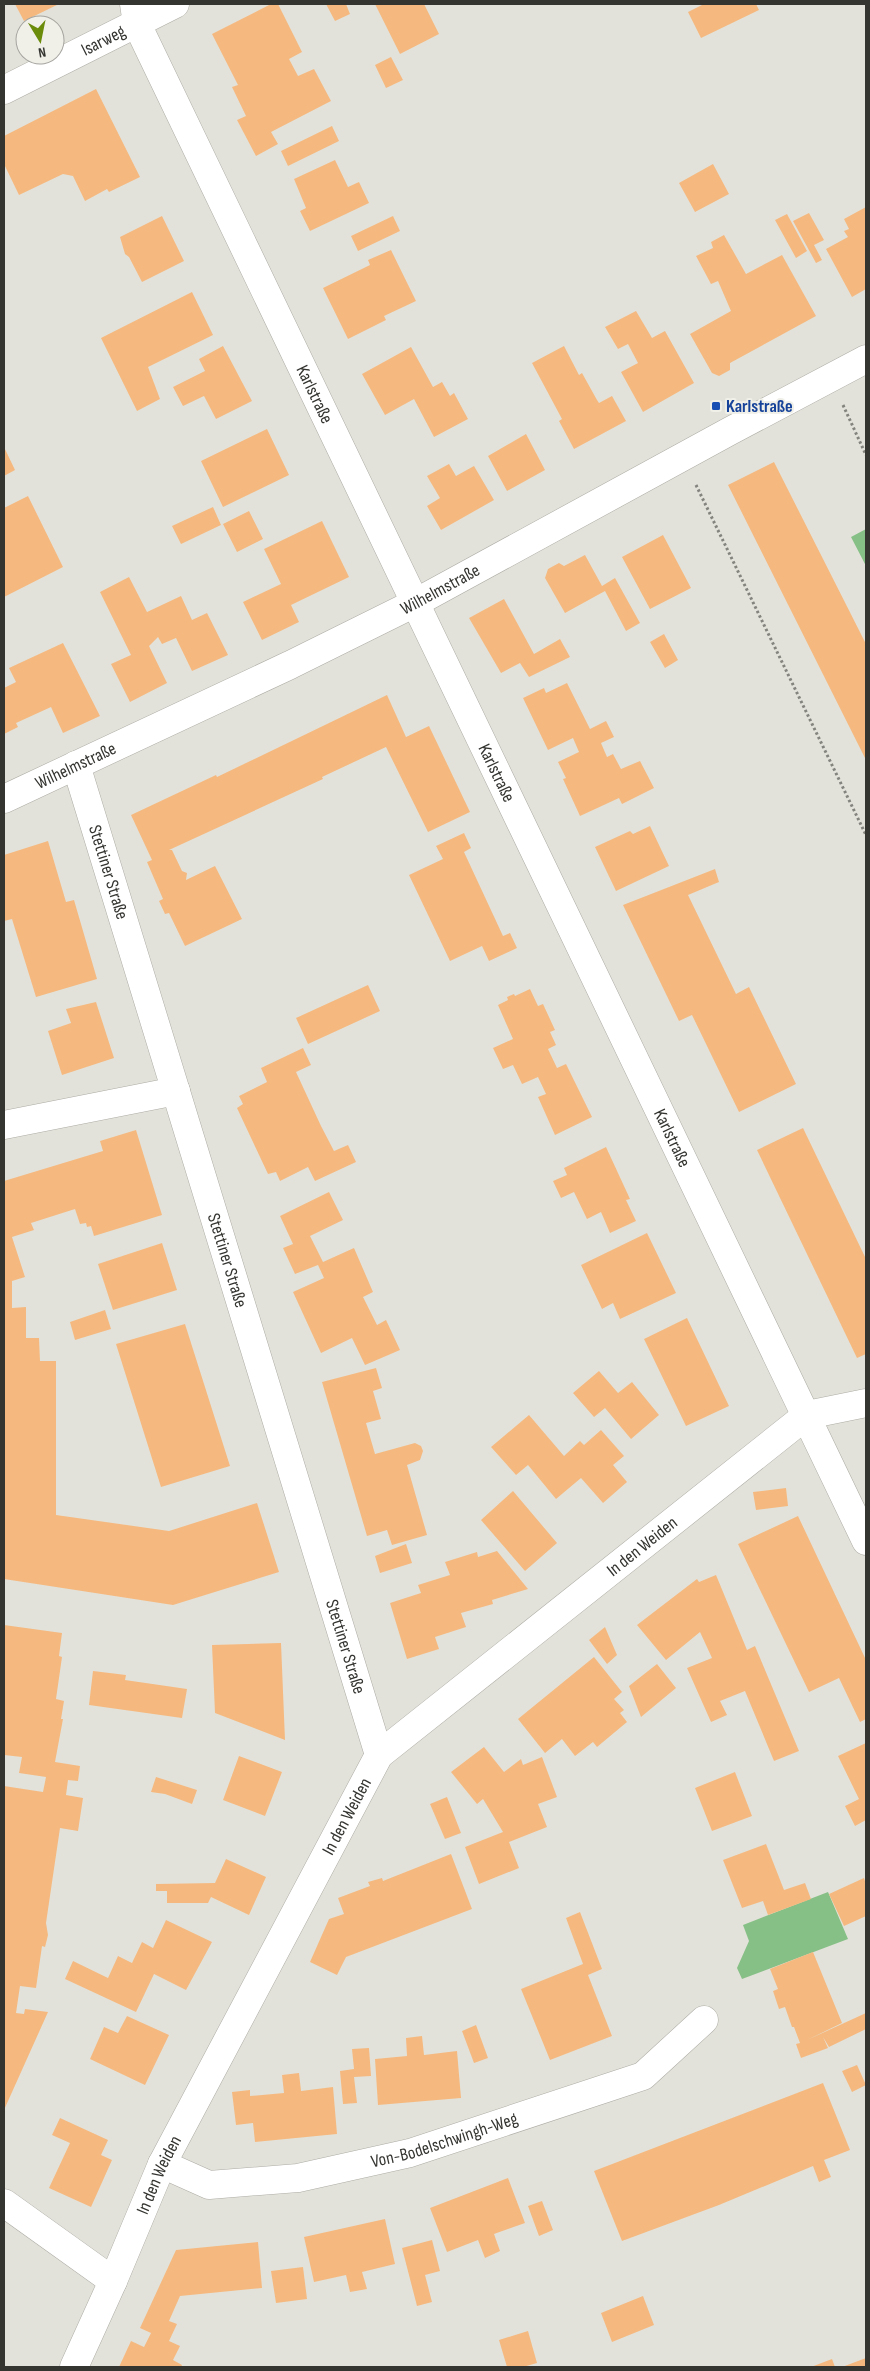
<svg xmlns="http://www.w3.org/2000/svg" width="870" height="2371" font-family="'Sofia Sans Condensed',sans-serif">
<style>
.green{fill:#87c087}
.building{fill:#f5b97f}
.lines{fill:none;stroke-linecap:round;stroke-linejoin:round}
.minor-casing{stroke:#adaca5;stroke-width:29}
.path{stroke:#84847f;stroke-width:3;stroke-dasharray:2.5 2.5;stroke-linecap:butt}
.minor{stroke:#fff;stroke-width:28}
.transit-dot{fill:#1a4fb4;stroke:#f0efe8;stroke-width:2}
.labels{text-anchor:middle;stroke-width:4;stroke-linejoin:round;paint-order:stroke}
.street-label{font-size:18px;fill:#343431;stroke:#f0efe8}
.transit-label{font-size:18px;font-weight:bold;fill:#164399;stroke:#f0efe8;text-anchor:start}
</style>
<rect width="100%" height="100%" fill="#e3e2da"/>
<!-- green -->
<path class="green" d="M866 529V566L851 537Z
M828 1892 848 1939 742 1979 737 1968 749 1941 743 1925Z"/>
<!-- building -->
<path class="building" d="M15 4H59L24 21Z
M271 4H278L302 52 289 59 298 76 314 69 331 101 271 132 278 144 256 156 237 120 246 116 232 87 238 85 212 34Z
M326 4H346L350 14 335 21Z
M375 4H424L439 34 400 54Z
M704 4H756L759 10 701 38 688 12Z
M391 57 403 80 386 88 375 65Z
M96 89 140 177 109 192 107 189 85 201 73 176 63 174 19 195 4 164V136Z
M332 126 339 141 288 166 281 151Z
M335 160 348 187 359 182 369 203 310 231 300 211 306 208 294 179Z
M713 164 729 194 695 212 679 183Z
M866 207V289L852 297 826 249 848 237 844 231 849 229 844 219Z
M809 213 824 240 814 245 822 260 816 263 793 221Z
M787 214 807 251 796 258 775 220Z
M162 216 184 261 142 282 129 257 125 254 120 237Z
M393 216 400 231 358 251 351 236Z
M724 235 746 274 782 255 816 316 730 363V370L719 376 712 373 690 334 731 311 718 281 711 284 696 256 713 248 711 242Z
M391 250 416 301 384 316 386 320 348 339 323 288 370 265 368 260Z
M192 292 213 335 148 367 160 399 137 411 101 338Z
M636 311 652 338 665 331 694 383 643 412 621 372 638 363 628 344 618 349 605 327Z
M223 346 252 401 216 419 204 396 183 406 173 387 205 371 199 359Z
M564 346 579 375 582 373 597 400 599 403 612 396 626 421 574 449 559 421 562 419 532 363Z
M411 347 433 387 442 382 450 396 454 393 468 419 434 437 414 399 385 415 362 374Z
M267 429 289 475 223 507 201 461Z
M526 434 545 470 507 491 488 456Z
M4 447 15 470 4 476Z
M774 462 866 644V760L728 485Z
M449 464 456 476 474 466 494 500 441 530 427 506 440 498 427 476Z
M28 496 63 567 4 597V508Z
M213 507 221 525 181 544 172 526Z
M249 511 263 539 237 552 223 524Z
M322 521 349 577 291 605 299 622 262 640 243 602 281 584 264 549Z
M663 535 691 588 650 609 622 557Z
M585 555 602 586 615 578 640 623 626 631 605 591 565 613 545 578 548 569 559 563 564 566Z
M129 577 147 612 181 596 192 620 207 613 228 655 192 671 176 638 162 644 158 637 149 646 167 683 130 702 111 664 131 655 100 592Z
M504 599 534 654 560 639 570 657 529 677 520 663 501 673 469 618Z
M664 634 678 660 665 668 650 642Z
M63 643 100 716 63 733 51 707 16 723 18 727 4 734V688L16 682 9 668Z
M567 683 590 729 606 721 614 737 601 743 607 757 613 754 621 769 640 761 654 788 622 804 619 798 580 816 563 779 566 778 558 762 579 752 573 738 548 750 523 698 544 688 546 693Z
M387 695 406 737 429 726 470 812 428 832 386 747 322 777 323 779 169 850H172L182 871 187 873 186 880 215 866 242 919 185 946 169 913 165 914 159 901 163 899 147 862 152 860 131 815 216 775 217 777Z
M650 826 669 866 616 891 595 847 630 831 633 834Z
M464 833 471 848 464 852 503 936 510 933 517 948 489 961 482 946 450 961 409 875 443 859 436 846Z
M48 841 66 902 74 900 97 979 36 997 12 919 4 921V855Z
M715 869 719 882 688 895 736 994 749 987 796 1084 739 1112 692 1015 679 1021 623 905Z
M368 985 380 1011 308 1044 296 1018Z
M530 989 538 1006 543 1004 555 1030 550 1032 556 1045 548 1049 557 1068 566 1064 592 1117 555 1135 538 1097 546 1094 538 1077 522 1084 513 1065 503 1069 493 1048 513 1039 498 1005 508 1000 507 997 514 994 515 996Z
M96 1002 114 1058 62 1075 48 1031 71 1023 66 1009Z
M303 1048 311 1065 296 1072 321 1126 334 1151 348 1145 356 1162 315 1181 308 1167 280 1181 276 1172 268 1174 237 1108 243 1104 239 1096 267 1082 261 1068Z
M803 1128 866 1259V1354L857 1358 757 1150Z
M136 1130 162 1215 94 1236 91 1226 87 1227 86 1223 80 1224 75 1209 31 1223 34 1230 12 1237 25 1277 12 1281V1308L26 1307V1338H39L40 1361H56V1515L169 1531 257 1503 279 1572 173 1605 4 1579V1181L103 1151 100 1141Z
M606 1147 630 1199 626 1200 636 1221 610 1233 601 1212 587 1219 574 1192 561 1198 553 1181 567 1175 564 1168Z
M329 1192 343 1220 310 1236 323 1262 354 1248 373 1292 363 1297 377 1325 386 1320 400 1350 365 1365 352 1338 321 1353 293 1292 324 1278 318 1265 295 1274 283 1248 293 1244 280 1216Z
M647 1233 676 1293 620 1319 613 1303 602 1309 581 1265Z
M162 1243 177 1290 113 1310 98 1264Z
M105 1310 111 1329 75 1340 70 1322Z
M687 1318 729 1406 686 1426 644 1339Z
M185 1324 230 1466 161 1487 116 1344Z
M376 1368 382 1388 373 1391 381 1419 366 1423 375 1454 415 1443 421 1446 423 1451 420 1460 407 1465 427 1535 392 1545 387 1530 367 1536 322 1382Z
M599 1371 618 1393 632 1382 659 1415 631 1439 605 1408 594 1417 573 1393Z
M529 1415 564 1456 580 1441 584 1445 601 1430 624 1456 613 1465 627 1482 603 1503 581 1478 556 1499 528 1465 516 1475 491 1447Z
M786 1488 788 1506 756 1510 753 1492Z
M513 1491 557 1543 525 1571 481 1520Z
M798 1516 866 1660V1719L860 1722 839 1678 809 1692 738 1544Z
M406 1544 412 1563 380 1573 375 1556Z
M497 1551 528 1589 492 1600 493 1604 461 1613 466 1627 435 1637 439 1649 407 1659 390 1603 421 1593 418 1585 450 1575 445 1562 477 1552 478 1557Z
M716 1575 747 1650 755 1646 799 1751 774 1761 745 1691 720 1701 727 1715 711 1722 687 1668 712 1658 700 1632 666 1660 637 1625 697 1579 699 1582Z
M4 1625 62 1633 59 1656 62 1657 56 1699 64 1701 61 1719H63L55 1762 80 1766 78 1781 68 1780 66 1795 83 1798 78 1831 60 1828 46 1923 48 1935 45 1947 42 1946 36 1988 20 1986 16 2013 24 2014 25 2009 48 2012 4 2110V1786L43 1792 46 1777 19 1773 22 1757 4 1755Z
M605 1627 617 1655 607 1664 589 1640Z
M281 1643 285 1740 215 1713 212 1645Z
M594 1657 622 1692 614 1699 624 1710 620 1713 627 1722 597 1747 593 1742 575 1756 562 1739 545 1753 518 1719Z
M657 1664 676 1688 641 1717 629 1686Z
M93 1671 126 1675 125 1680 187 1689 182 1718 89 1705Z
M866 1743V1820L855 1826 845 1806 859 1799 838 1756Z
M484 1747 504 1772 521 1759 523 1765 542 1757 557 1797 538 1804 547 1827 509 1842 519 1868 479 1884 465 1847 503 1832 483 1799 477 1804 451 1772Z
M239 1756 282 1772 265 1816 223 1800Z
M735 1772 752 1816 712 1831 695 1788Z
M156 1777 197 1790 192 1804 165 1794 151 1792Z
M447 1797 461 1833 445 1839 430 1804Z
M766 1844 784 1890 805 1883 811 1899 768 1915 763 1901 742 1908 723 1860Z
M451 1854 472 1909 346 1957 337 1975 310 1962 329 1919 344 1914 338 1898 370 1886 368 1882 382 1878 383 1881Z
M226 1859 266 1877 249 1915 211 1897 208 1903H167V1891H156V1884L215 1883Z
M864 1878 866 1884V1916L844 1926 829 1894Z
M580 1912 602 1969 588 1975 612 2036 550 2060 521 1989 583 1964 566 1918Z
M166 1920 212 1942 186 1990 154 1974 136 2012 65 1979 73 1961 108 1978 118 1956 132 1963 142 1942 153 1948Z
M813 1952 842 2023 807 2040 866 2013V2029L829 2047 823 2037 828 2048 801 2058 796 2044 800 2043 794 2027H792L785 2007 779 2009 773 1991 778 1989 770 1969Z
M127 2016 169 2035 145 2085 90 2059 104 2027 118 2033Z
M476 2025 488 2058 474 2063 462 2031Z
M422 2036 424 2055 457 2051 461 2098 378 2105 375 2059 407 2056 406 2038Z
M369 2048 371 2076 354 2077 357 2103 343 2104 340 2071 354 2069 352 2049Z
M857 2065 866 2085 852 2092 842 2071Z
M299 2073 301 2091 333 2087 337 2134 255 2142 253 2123 236 2125 232 2092 250 2090V2096L284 2093 282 2075Z
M823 2083 850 2150 824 2160 831 2177 819 2182 813 2166 719 2205 622 2241 594 2171Z
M60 2118 108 2140 101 2155 112 2160 91 2207 49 2188 70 2143 52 2135Z
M508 2178 525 2223 494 2234 500 2251 485 2258 478 2240 447 2252 430 2208Z
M542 2201 553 2230 539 2236 528 2206Z
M385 2219 395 2264 362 2272 367 2289 350 2292 346 2275 314 2282 304 2237Z
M432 2240 440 2271 425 2275 432 2302 417 2306 402 2248Z
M258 2242 262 2288 180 2296 169 2321 177 2324 169 2341 180 2346 173 2360 182 2365 181 2367H119L131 2341 144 2347 151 2333 140 2328 176 2250Z
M303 2267 307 2299 276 2303 271 2271Z
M643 2296 654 2325 612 2342 601 2313Z
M528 2331 537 2363 523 2367H507L499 2340Z
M866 2358V2367H842Z
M832 2359 835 2367H811Z"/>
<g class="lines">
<defs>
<g id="minor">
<path id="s1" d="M134 4 137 24 866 1541"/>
<path id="s2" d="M4 90 175 4"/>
<path id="s3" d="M76 765 379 1755"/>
<path id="s4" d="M4 799 290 665 415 603 730 431 866 359"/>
<path d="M4 1125 176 1091"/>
<path id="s5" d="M162 2164 209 2185 298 2178 410 2153 643 2076 704 2020"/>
<path d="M4 2203 113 2281"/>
<path id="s6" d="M74 2367 113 2281 162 2164 379 1755 807 1415 866 1403"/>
</g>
</defs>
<!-- minor casing -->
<use href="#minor" class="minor-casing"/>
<!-- path -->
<path class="path" d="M843 405 866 455
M696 485 866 835"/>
<!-- minor -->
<use href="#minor" class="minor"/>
</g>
<!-- markers -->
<rect class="transit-dot" x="711" y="401" width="10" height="10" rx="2.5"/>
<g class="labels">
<!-- street labels -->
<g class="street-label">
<text dy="6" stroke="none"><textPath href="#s2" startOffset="111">Isarweg</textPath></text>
<text dy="6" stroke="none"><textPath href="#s1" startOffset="431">Karlstraße</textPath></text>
<text dy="6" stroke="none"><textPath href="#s4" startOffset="484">Wilhelmstraße</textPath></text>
<text dy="6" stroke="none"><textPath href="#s4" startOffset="79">Wilhelmstraße</textPath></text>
<text dy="6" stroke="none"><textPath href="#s1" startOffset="851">Karlstraße</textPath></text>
<text dy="6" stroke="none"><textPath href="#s3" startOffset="112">Stettiner Straße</textPath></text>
<text dy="6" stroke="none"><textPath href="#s1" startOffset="1256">Karlstraße</textPath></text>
<text dy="6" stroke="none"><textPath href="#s3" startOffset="518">Stettiner Straße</textPath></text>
<text dy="6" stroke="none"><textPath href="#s6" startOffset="1020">In den Weiden</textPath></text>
<text dy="6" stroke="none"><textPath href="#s3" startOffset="922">Stettiner Straße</textPath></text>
<text dy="6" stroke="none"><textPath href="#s6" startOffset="615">In den Weiden</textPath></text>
<text dy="6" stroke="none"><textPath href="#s5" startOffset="292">Von-Bodelschwingh-Weg</textPath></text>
<text dy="6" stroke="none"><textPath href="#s6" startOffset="210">In den Weiden</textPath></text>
</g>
<!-- transit labels -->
<g class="transit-label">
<text x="726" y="412">Karlstraße</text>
</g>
</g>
<!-- border -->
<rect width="870" height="2371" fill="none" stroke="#343431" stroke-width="10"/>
<!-- north arrow -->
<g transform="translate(40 40) rotate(170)"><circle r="24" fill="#f0efe8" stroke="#a5a49f"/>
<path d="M0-4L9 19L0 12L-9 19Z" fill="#6b8b0b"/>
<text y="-8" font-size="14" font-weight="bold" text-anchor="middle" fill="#343431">N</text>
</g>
</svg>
